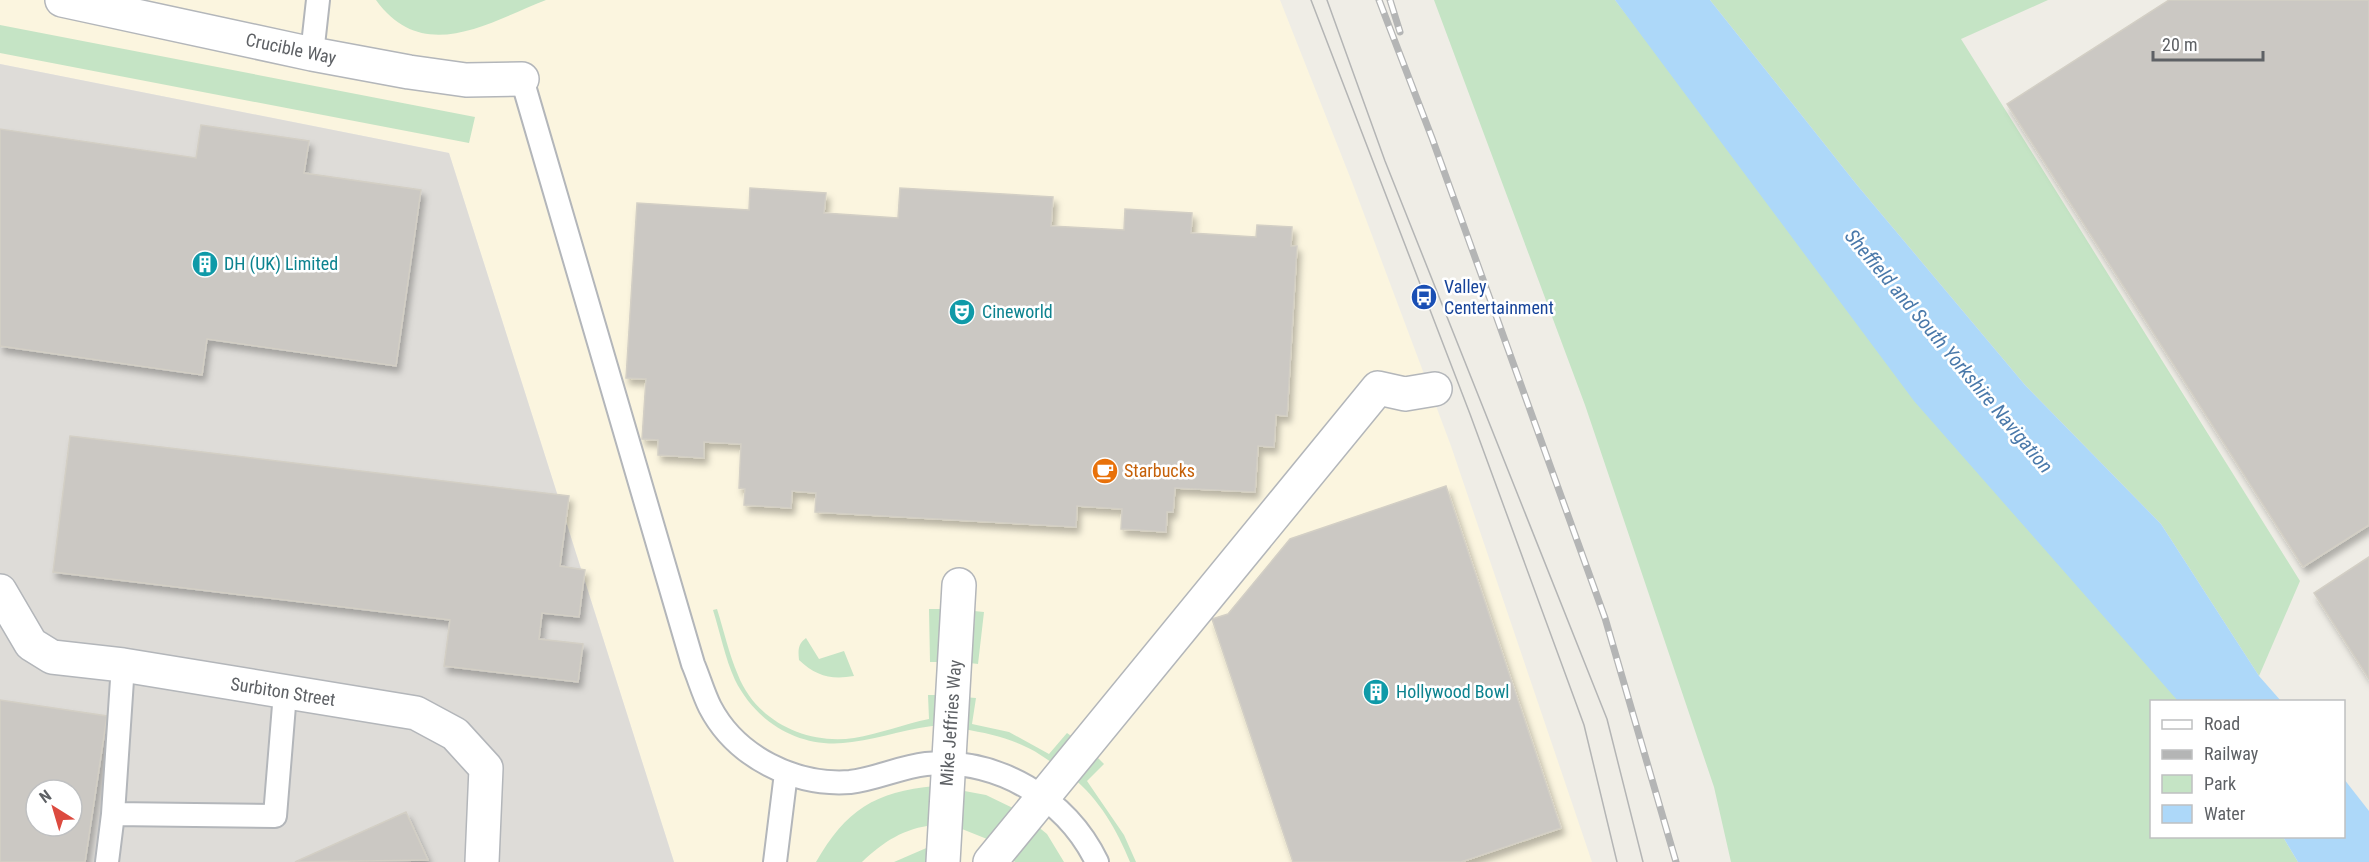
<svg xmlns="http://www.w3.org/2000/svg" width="2369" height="862" font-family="'Roboto Condensed',sans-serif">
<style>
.commercial{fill:#fbf5df}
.industrial{fill:#dedcd8;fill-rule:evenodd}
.green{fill:#c5e4c5}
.water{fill:#add8f9}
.building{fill:#cbc8c3;stroke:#d3cfc5;stroke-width:1.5;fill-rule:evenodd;filter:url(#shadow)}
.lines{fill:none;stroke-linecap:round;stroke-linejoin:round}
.lane-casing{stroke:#b3b6ba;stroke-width:26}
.street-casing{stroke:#b3b6ba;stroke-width:36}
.lane{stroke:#fff;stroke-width:22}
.street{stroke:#fff;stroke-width:33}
.tram{stroke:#b4b5b5;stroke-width:1.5}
.rail-casing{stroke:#b4b5b5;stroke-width:7}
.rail{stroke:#fff;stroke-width:4.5;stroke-dasharray:14;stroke-linecap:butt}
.labels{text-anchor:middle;stroke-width:5;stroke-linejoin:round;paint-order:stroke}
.street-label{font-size:18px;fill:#5e6165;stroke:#fff}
.culture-label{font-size:18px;fill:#0d838f;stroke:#fff;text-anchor:start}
.transit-label{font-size:18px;fill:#164399;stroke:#fff;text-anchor:start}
.food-label{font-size:18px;fill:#c56008;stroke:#fff;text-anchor:start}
.water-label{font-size:20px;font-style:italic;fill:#4a79aa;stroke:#fff}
</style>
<defs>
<filter id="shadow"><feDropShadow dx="3.5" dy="6" stdDeviation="3" flood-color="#0004"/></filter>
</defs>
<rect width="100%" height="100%" fill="#efede6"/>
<!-- commercial -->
<path class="commercial" d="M0 0H1280L1352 182 1451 446 1592 862H674L449 153 0 64Z"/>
<!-- industrial -->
<path class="industrial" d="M0 64 449 153 674 862H0ZM36 790H72V826H36Z"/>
<!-- green -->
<path class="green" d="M376 0H546C487 23 423 65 376 0Z
M1434 0H1615L1931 405 2180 701 2152 702V836L2283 837 2298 862H1731L1714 787 1585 405Z
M1710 0H2048L1961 39 2300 581 2259 676 2161 524 2025 385 1857 185Z
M0 25 475 117 469 143 0 53Z
M717 609C724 631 729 654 738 675 756 721 806 745 854 738 879 734 904 724 929 719L928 695H941L942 725C911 727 883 738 852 742 802 750 757 724 735 680 725 658 720 632 713 610Z
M929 609H953L949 662H930Z
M964 610 984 612 978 664 962 662Z
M806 638 819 659 844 651 854 676C831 680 816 676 799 660 798 650 798 644 806 638Z
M963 697 976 698 972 724 1009 732 1049 754 1067 733 1077 740 1057 767C1029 743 999 735 963 729Z
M1096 756 1104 764 1087 781 1124 835 1136 862H1130C1117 830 1099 799 1072 777Z
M935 786 934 825C904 828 883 842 862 862H816C846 810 874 792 935 786Z
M959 790 986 795 1021 812 997 843 957 827Z
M1036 825 1047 834 1064 862H1015L1007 855Z
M931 846 929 862H894Z"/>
<!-- water -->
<path class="water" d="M1615 0H1710L1857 185 2025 385 2161 524 2259 676 2281 701H2178L1914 401Z
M2344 779 2369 811V862H2298L2283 837 2344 836Z"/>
<!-- building -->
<path class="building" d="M2169 0H2369V525L2303 567 2007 104Z
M201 125 309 141 304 173 421 190 396 366 207 339 202 375 0 346V129L196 158Z
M750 188 826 193 824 213 898 218 900 188 1053 197 1051 226 1124 230 1125 209 1192 213 1191 233 1256 237 1257 225 1292 227 1291 246H1297L1287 416 1276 415 1274 447 1258 446 1255 492 1175 488 1173 512H1167L1166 532 1121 529 1122 509 1077 506 1076 527 815 512 816 493 792 491 791 508 744 505 745 489 739 488 741 444 704 442V458L658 455V440L642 439 646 379 626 378 637 203 749 210Z
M70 436 569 496 560 566 585 570 579 617 542 613 539 639 583 644 578 682 444 666 450 620 53 572Z
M1446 486 1561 828 1461 862H1293L1212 619 1228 614 1290 539Z
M2369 557V679L2314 593Z
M0 700 107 716 85 862H0ZM36 790H72V826H36Z
M406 812 428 860 295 862Z"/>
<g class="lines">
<defs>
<path id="lane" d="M312 54 318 0
M522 79 693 664C699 678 703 693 710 707 736 757 795 786 850 782 876 779 900 767 926 764 997 758 1066 798 1097 862
M113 814 123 665
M107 862 113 814 275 816 285 693
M775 862 786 773"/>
<path id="street" d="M62 0 312 54 409 72 466 80 522 79
M0 591 31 644 52 657 123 665 416 713 455 734 486 768 482 862
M943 862 959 585
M990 862 1378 388 1405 394 1435 389"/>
</defs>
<!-- lane casing -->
<use href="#lane" class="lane-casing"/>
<!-- street casing -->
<use href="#street" class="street-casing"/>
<!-- lane -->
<use href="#lane" class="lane"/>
<!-- street -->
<use href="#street" class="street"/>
<!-- tram -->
<path class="tram" d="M1311 0 1470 414 1584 725 1617 862
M1327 0 1385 161 1607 719 1643 862"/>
<defs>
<path id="rail" d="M1379 0 1432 138 1605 618 1676 862
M1390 0 1400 32"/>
</defs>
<!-- rail casing -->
<use href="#rail" class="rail-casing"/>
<!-- rail -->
<use href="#rail" class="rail"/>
</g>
<!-- icons -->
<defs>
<symbol id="building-disc" viewBox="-11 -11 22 22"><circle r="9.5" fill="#0f9aa8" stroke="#fff"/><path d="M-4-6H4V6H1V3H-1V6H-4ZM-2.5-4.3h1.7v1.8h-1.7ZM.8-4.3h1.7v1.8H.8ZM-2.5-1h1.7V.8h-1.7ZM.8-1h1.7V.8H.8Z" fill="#fff"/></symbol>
<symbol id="bus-disc" viewBox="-11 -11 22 22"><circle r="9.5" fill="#1a4fb4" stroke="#fff"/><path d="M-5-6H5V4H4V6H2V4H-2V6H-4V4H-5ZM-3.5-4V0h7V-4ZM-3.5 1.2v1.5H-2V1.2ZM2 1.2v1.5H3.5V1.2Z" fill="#fff"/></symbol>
<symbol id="theatre-disc" viewBox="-11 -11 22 22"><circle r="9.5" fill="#0f9aa8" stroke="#fff"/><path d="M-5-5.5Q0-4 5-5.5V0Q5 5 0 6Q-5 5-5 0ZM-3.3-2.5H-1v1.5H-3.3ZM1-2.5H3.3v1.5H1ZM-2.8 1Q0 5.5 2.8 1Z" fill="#fff"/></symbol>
<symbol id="cafe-disc" viewBox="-11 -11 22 22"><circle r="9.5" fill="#e8710a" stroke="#fff"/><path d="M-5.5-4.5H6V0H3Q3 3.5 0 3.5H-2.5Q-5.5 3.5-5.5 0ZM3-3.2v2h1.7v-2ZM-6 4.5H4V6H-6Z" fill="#fff"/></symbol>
</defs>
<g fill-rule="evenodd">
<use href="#building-disc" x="190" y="249" width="30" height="30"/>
<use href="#bus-disc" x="1409" y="282" width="30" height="30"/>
<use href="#theatre-disc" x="947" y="297" width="30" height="30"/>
<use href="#cafe-disc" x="1090" y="456" width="30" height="30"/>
<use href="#building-disc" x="1361" y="677" width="30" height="30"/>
</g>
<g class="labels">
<!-- street labels -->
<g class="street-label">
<text transform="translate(291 49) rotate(12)" y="6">Crucible Way</text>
<text transform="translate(283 692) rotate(9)" y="6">Surbiton Street</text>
<text transform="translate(951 723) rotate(-86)" y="6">Mike Jeffries Way</text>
</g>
<!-- culture labels -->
<g class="culture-label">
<text x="224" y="270">DH (UK) Limited</text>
<text x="982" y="318">Cineworld</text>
<text x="1396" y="698">Hollywood Bowl</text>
</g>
<!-- transit labels -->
<g class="transit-label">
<text x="1444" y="293">Valley<tspan x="1444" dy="21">Centertainment</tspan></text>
</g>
<!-- food labels -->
<g class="food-label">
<text x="1124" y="477">Starbucks</text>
</g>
<!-- water labels -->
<g class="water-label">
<text transform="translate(1949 351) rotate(50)" y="7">Sheffield and South Yorkshire Navigation</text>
</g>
</g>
<!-- legend -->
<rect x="2150" y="700" width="195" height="138" fill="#ffffff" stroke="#bfc0c1" stroke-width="1.5"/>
<rect x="2162" y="720" width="30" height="9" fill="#ffffff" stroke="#bfc0c1" stroke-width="1.5"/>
<text x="2204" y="730" font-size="18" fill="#5e6165">Road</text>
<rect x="2162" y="750" width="30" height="9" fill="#b4b5b5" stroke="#bfc0c1" stroke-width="1.5"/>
<text x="2204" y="760" font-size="18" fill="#5e6165">Railway</text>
<rect x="2162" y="775" width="30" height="18" fill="#c5e4c5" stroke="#bfc0c1" stroke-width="1.5"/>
<text x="2204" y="790" font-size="18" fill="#5e6165">Park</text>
<rect x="2162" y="805" width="30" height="18" fill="#add8f9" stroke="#bfc0c1" stroke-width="1.5"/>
<text x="2204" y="820" font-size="18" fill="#5e6165">Water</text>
<!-- north arrow -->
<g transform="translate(54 808) rotate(323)"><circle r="28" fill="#ffffff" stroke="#bfc0c1" stroke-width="1.5"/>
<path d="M0-4.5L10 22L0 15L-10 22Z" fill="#dc4a3f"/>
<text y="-9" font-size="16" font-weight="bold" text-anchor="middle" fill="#5e6165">N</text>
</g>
<!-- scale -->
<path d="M2153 51v9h110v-9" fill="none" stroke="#5e6165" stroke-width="3"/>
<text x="2162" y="51" font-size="18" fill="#5e6165" stroke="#ffffff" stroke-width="4.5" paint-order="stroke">20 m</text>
</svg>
